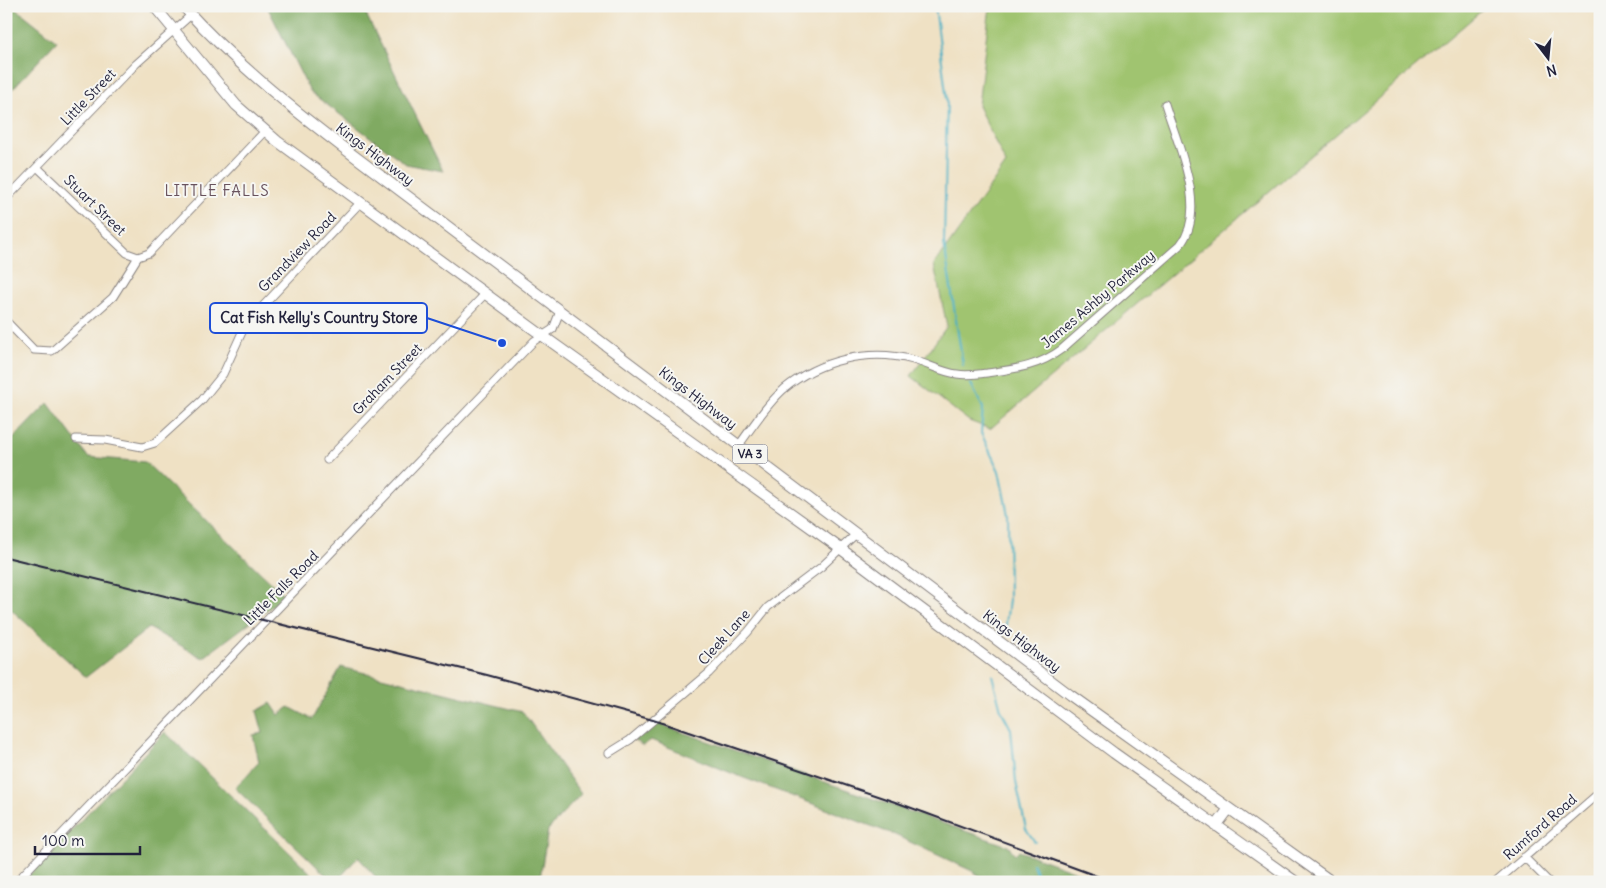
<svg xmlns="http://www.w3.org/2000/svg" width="1606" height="888" font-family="Delius,sans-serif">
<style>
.green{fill:#a0c46f;stroke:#617355}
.forest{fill:#80aa62;stroke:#51664e}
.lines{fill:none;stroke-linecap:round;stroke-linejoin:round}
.stream{stroke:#46b0c5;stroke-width:2}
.minor-casing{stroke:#888280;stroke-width:9}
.highway-casing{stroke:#888280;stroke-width:12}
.minor{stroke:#fff;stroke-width:7}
.highway{stroke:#fff;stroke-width:10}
.rail{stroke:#22223b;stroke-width:2}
.labels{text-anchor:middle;stroke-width:4;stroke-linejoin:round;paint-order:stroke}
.shield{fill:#f6f6f2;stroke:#626272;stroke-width:1}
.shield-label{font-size:12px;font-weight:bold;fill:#22223b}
.street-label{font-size:14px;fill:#22223b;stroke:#f6f6f2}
.neighbourhood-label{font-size:15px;letter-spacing:1px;fill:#69535e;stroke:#f6f6f2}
.leader{fill:none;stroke:#1d4ed8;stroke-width:2}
.callout-dot{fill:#1d4ed8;stroke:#f6f6f2;stroke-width:2}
.callout{fill:#f6f6f2;stroke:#1d4ed8;stroke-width:2}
.callout-label{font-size:15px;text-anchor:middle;font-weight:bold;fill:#22223b}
</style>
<rect width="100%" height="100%" fill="#f6f6f2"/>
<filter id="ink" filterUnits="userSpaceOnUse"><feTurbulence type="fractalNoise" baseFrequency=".02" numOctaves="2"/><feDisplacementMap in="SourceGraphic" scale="10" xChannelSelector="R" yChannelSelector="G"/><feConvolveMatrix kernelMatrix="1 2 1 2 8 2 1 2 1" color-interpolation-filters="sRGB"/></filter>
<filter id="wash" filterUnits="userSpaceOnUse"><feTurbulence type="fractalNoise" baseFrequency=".0096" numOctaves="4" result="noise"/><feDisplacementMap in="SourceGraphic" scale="20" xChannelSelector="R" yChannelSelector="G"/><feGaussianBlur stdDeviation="1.12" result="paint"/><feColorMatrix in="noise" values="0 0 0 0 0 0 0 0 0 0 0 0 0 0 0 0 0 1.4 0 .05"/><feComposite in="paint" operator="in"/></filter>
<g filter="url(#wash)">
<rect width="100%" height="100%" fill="#efe1c4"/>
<!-- green -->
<path class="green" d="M990 6H1487L990 429 969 421 911 376 947 326 934 265 1006 164 978 106Z"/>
<!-- forest -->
<path class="forest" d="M6 6H13L57 41 6 96Z
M267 6H362L443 171 406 164 310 92Z
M48 403 88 457 145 462 285 596 203 658 149 628 86 677 6 605V446Z
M341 667 523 712 581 794 548 830 540 878 542 882H380L358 857 336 882H333L235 788 259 762 253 735 263 733 257 711 271 703 279 715 289 707 312 719Z
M656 723 1008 846 1015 854 1019 851 1104 882H989L972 871 895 835 736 775 651 740 643 746 634 740Z
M165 732 320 882H22Z"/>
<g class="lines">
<!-- stream -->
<path class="stream" d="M935 6 947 101 944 243 963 365
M971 384 983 408 981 433 999 471 1008 515 1009 600 1006 624 1008 634
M992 675 1001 710 1011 729 1016 782 1026 829 1035 842
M1033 864 1039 882"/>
</g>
</g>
<g filter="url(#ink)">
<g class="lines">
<defs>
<path id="minor" d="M37 167 127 253 138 257
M6 199 136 64 191 15
M6 321 34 350 52 351 113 297 138 257 149 253 265 131
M76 439 105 440 142 447 155 443 202 400 223 374 243 330 262 307 360 203
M739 445C753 426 766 405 784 389 819 360 869 348 913 360 928 364 942 372 957 374 967 376 977 374 987 373 1015 369 1038 367 1062 349L1180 245C1209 210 1177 143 1165 104
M327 460 485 294
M609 753 630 740 709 673 748 632 768 607 821 567 856 534
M1524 857 1549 882
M16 882 510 366 534 341 553 329 560 311
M1496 882 1600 792"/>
<path id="highway" d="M154 6 236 105 277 141 543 336 841 549 1114 753 1296 882
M183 6C231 59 285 103 341 146L1070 695 1332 882
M1216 826 1228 810"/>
</defs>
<!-- minor casing -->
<use href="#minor" class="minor-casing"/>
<!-- highway casing -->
<use href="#highway" class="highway-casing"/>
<!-- minor -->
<use href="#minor" class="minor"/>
<!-- highway -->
<use href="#highway" class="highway"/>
<!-- rail -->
<path class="rail" d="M6 557 487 675 653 720 898 803 1113 882"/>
</g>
</g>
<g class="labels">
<!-- shield labels -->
<rect class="shield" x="732.5" y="444.5" width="35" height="19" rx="4"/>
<g class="shield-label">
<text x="750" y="458">VA 3</text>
</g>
<!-- street labels -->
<g class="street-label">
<text transform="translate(88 97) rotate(-46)" y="5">Little Street</text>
<text transform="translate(375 154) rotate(37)" y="5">Kings Highway</text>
<text transform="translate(95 205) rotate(44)" y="5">Stuart Street</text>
<text transform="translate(297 252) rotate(-46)" y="5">Grandview Road</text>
<text transform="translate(1098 299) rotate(-40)" y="5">James Ashby Parkway</text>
<text transform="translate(387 379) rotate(-46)" y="5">Graham Street</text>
<text transform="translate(698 398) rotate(37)" y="5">Kings Highway</text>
<text transform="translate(281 588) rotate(-45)" y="5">Little Falls Road</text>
<text transform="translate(724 637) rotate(-48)" y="5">Cleek Lane</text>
<text transform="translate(1022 641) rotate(37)" y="5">Kings Highway</text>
<text transform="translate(1540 827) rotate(-41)" y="5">Rumford Road</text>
</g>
<!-- neighbourhood labels -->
<g class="neighbourhood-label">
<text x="217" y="196">LITTLE FALLS</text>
</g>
</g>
<!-- callouts -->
<path class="leader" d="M502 343L427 318"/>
<circle class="callout-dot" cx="502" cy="343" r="5"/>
<rect class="callout" x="210" y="303" width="217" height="30" rx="5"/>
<g class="callout-label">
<text x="319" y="323">Cat Fish Kelly's Country Store</text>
</g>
<!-- margin -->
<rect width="1606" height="888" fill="none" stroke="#f6f6f2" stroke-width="25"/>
<!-- north arrow -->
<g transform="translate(1548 58) rotate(164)" stroke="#f6f6f2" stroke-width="4" paint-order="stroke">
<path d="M0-4L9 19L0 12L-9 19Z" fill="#22223b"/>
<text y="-8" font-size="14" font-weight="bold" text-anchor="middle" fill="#22223b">N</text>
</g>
<!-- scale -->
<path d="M35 846v8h105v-8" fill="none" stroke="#22223b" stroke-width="2.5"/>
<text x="42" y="846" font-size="15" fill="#22223b" stroke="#f6f6f2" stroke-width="4" paint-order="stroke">100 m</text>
</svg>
